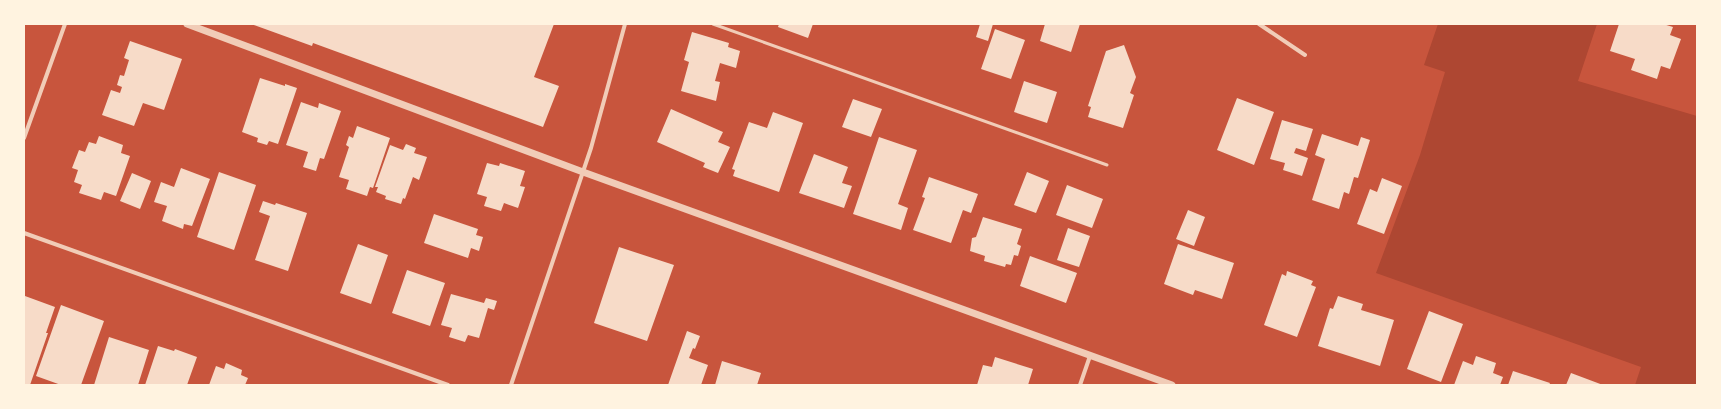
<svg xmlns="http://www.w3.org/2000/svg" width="1721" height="409" font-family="Barlow,sans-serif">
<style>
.green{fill:#ae4732}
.building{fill:#f7dbc8}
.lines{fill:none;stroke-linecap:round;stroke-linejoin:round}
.service{stroke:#f1ccb7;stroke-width:3}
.minor{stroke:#f1ccb7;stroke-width:4}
.tertiary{stroke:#f1ccb7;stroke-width:7}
</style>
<rect width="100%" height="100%" fill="#c8553d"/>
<!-- green -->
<path class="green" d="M1438 24H1597L1578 81 1697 116V385H1635L1641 367 1376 273 1420 155 1445 72 1424 65Z"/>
<!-- building -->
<path class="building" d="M251 24H554L534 77 559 86 543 127 313 43 312 46Z
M779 24H813L808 38 778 27Z
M980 24H993L988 41 976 37Z
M1045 24H1080L1071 52 1040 41Z
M1619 24H1663L1673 27 1670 35 1681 39 1670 69 1661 66 1657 79 1631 70 1635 59 1610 51Z
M995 29 1025 40 1011 79 981 69Z
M692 32 729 43 728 47 740 51 736 68 720 63 715 81 720 82 716 101 681 91 689 62 684 60Z
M130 41 182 59 164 110 143 103 134 126 102 115 111 90 120 93 122 87 117 85 120 75 124 76 129 60 124 58Z
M1124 45 1136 77 1130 93 1134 95 1123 128 1088 117 1091 107 1088 106 1106 51Z
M260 78 285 86V84L297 88 278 144 269 141 267 145 257 142 258 138 242 132Z
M1024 81 1057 92 1047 123 1014 112Z
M1237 98 1274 112 1254 165 1217 150Z
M853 99 882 109 871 137 842 127Z
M301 102 318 108 319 103 341 111 324 159 320 158 316 171 303 167 308 152 286 145Z
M671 109 723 132 718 142 730 147 718 173 703 167 705 163 657 142Z
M773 112 803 123 779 192 733 176 735 170 732 169 749 122 767 128Z
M1282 120 1313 129 1306 151 1296 148 1294 153 1308 158 1302 176 1283 170 1285 163 1270 159Z
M357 126 390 138 373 188 370 187 367 196 346 189 349 180 339 177 349 147 346 145 349 136 353 138Z
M1322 134 1358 146 1361 137 1370 140 1358 178 1354 177 1349 194 1344 192 1339 209 1312 200 1325 159 1315 155Z
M99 136 123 145 121 153 130 156 116 196 104 192 101 200 79 193 82 185 74 182 78 170 72 168 79 150 85 152 89 142 96 144Z
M879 137 917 150 898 204 908 208 901 230 853 214Z
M406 144 416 148 414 153 427 157 419 180 413 177 405 199 403 198 401 204 385 199 386 196 376 192 378 187H375L390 145 403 150Z
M814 154 848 167 842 183 852 186 844 208 799 193Z
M487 163 499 166 500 163 525 171 520 186 525 187 518 208 504 203 501 211 484 206 487 197 477 194Z
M181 168 210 179 192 226 184 224 183 229 162 221 167 206 154 202 161 182 174 187Z
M219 172 256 185 234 250 197 237Z
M1027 172 1049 181 1036 213 1014 205Z
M132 173 151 181 140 209 120 201Z
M929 177 978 194 971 213 963 210 951 243 913 230 925 198 922 197Z
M1382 178 1402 186 1384 234 1357 224 1370 189 1377 192Z
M1067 185 1103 199 1092 228 1056 215Z
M263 201 275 205 276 203 307 213 288 271 255 260 270 216 259 212Z
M1188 210 1205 217 1194 246 1176 239Z
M434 214 478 229 476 235 483 237 479 251 471 248 468 258 424 243Z
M983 217 1022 229 1017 244 1021 246 1018 256 1014 255 1011 265 1006 264 1005 267 984 261 985 256 970 251 972 238 976 237Z
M1068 228 1090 236 1079 267 1057 260Z
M358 244 388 255 371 304 340 293Z
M1178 244 1234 263 1222 299 1195 290 1193 295 1164 284Z
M619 247 674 265 647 341 594 323Z
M1030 256 1077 273 1066 303 1020 286Z
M407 270 445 283 430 326 392 313Z
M1287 271 1313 281 1311 285 1316 287 1297 337 1264 325 1282 274 1286 276Z
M451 294 484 303 486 298 497 301 494 310 488 308 479 338 468 335 465 342 449 337 452 328 441 325Z
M25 296 55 307 46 333H48L30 385 24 384Z
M1338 296 1363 304 1361 310 1394 320 1380 366 1318 346 1330 308 1333 309Z
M61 305 104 321 81 385H61L36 376Z
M1429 311 1463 324 1441 382 1407 369Z
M687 331 700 336 695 349 693 348 689 358 708 365 701 385H668Z
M109 337 149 350 138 385H94Z
M158 346 174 351 175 349 197 357 187 385H145Z
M1476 356 1496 363 1493 373 1503 377 1500 385H1454L1463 361 1473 365Z
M995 357 1033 369 1028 385H977L983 365 992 367Z
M722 361 761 373 757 385H715Z
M226 363 242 370 241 375 248 378 245 385H209L216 366 224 369Z
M1513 371 1550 383 1549 385H1508Z
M1571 373 1603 385H1566Z"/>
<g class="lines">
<!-- service -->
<path class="service" d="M713 24 1107 165"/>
<!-- minor -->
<path class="minor" d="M1259 24 1305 55
M24 138 65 24
M24 233 448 385
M511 385 591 148 625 24
M1080 385 1090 356"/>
<!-- tertiary -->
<path class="tertiary" d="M187 24 583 172 1172 385"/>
</g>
<!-- border -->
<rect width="1721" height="409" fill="none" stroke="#fff3e0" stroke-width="50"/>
</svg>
